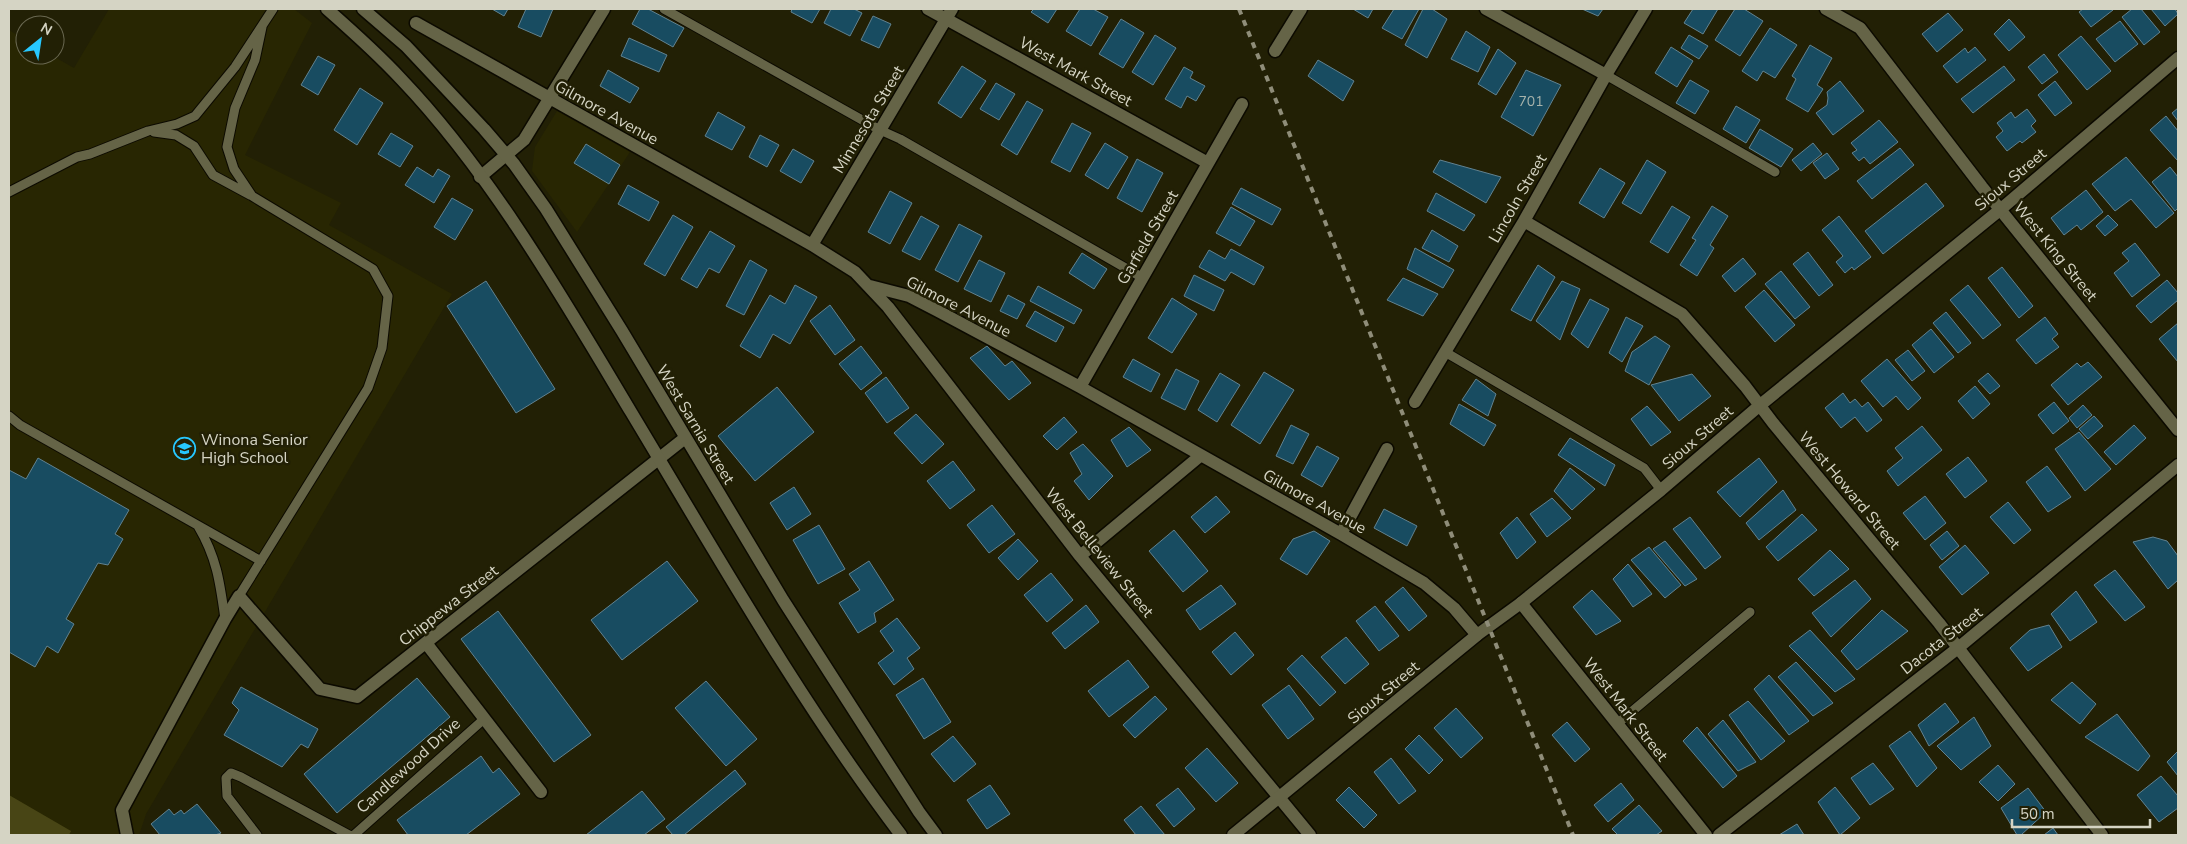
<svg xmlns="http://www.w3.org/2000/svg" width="2187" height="844" font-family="'Nunito Sans',sans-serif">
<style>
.built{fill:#282602}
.green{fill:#484515}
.building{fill:#184c61;stroke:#618290}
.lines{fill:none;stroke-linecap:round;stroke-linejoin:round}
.service-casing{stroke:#0c0a00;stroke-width:11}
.minor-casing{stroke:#0c0a00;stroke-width:15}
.tertiary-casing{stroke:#0c0a00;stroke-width:15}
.service{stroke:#656447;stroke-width:9}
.minor{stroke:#656447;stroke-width:12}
.tertiary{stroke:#656447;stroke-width:12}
.rail{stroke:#8f8d79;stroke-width:4;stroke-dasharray:6 6;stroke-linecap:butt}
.labels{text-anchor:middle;stroke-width:5;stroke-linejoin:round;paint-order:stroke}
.number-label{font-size:14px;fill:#a6b2ab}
.street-label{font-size:16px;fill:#d5d4c4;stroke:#222005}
.poi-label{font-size:16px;fill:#d5d4c4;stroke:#222005;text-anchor:start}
</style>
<rect width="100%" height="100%" fill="#222005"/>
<!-- built -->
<path class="built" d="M109 9H294L312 23 245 155 341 203 329 225 452 294 146 814 139 835H9V30L25 40V55H51L74 68Z
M557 111 630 152 577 232 532 171 535 147Z"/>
<!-- green -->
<path class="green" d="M9 795 71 831 69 835H9Z"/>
<!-- building -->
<path class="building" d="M492 9H508L504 16Z
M526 9H553L541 37 518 27Z
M640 9H648L684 28 673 47 632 24Z
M792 9H820L812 23 791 12Z
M831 9H854L862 13 850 36 824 23Z
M1034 9H1057L1048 23 1031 12Z
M1080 9H1093L1108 17 1091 46 1066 31Z
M1353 9H1373L1368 18Z
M1394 9H1419L1402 39 1382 28Z
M1423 9H1432L1447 19 1427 58 1405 45Z
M1582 9H1603L1598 16Z
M1693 9H1718L1703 34 1684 23Z
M1735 9H1744L1763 21 1740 56 1715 40Z
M2083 9H2111L2113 10 2091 27 2079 12Z
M2132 9H2141L2160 32 2144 45 2122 17Z
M2151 9H2175L2178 14 2165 26Z
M1948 13 1963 30 1937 52 1922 34Z
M873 16 891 24 879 48 861 40Z
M1121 19 1144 33 1123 68 1099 54Z
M2009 19 2025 37 2009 51 1994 34Z
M2120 21 2138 44 2115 62 2096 39Z
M1770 28 1797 45 1775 78 1763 71 1757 81 1742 71Z
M1466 31 1490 47 1478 72 1451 59Z
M1155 35 1176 48 1153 85 1132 72Z
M1689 35 1708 46 1699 59 1681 48Z
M2081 36 2111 71 2087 90 2058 55Z
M629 38 667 55 659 72 621 56Z
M1810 45 1832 58 1817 85 1823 89 1808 112 1786 99 1796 79 1792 76Z
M1671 47 1693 61 1677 87 1655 73Z
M1975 47 1986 60 1957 83 1943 66 1965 48 1968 53Z
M1498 49 1516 63 1496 95 1478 84Z
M2044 54 2058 72 2042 84 2028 67Z
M318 56 335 65 318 95 301 85Z
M1318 60 1354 81 1343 101 1308 76Z
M962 66 986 81 961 118 938 103Z
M2004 66 2015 80 1973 113 1961 99Z
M1184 67 1193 72 1190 78 1205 86 1196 101 1187 96 1181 108 1165 99Z
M608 70 639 88 630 103 600 86Z
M1526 70 1561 85 1533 136 1501 117Z
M1690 80 1709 91 1695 114 1676 103Z
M1840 81 1864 111 1833 135 1816 113 1827 105 1828 98 1827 92Z
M2055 81 2072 103 2055 116 2038 95Z
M996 83 1015 94 999 120 980 109Z
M360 88 383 103 357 145 334 130Z
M1027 101 1043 110 1017 155 1001 145Z
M1736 106 1760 120 1746 143 1723 129Z
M2178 108V121L2172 113Z
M2027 109 2036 121 2031 126 2036 132 2022 143 2020 141 2007 151 1996 137 2003 131 1997 123 2011 112 2015 118Z
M718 112 745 127 732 150 705 136Z
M2166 116 2178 131V161L2150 130Z
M1879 120 1898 142 1870 164 1864 157 1859 161 1852 153 1857 150 1851 143Z
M1072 123 1091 133 1070 172 1051 162Z
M1760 129 1793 149 1781 167 1749 148Z
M391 133 413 146 400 167 378 154Z
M760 135 779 145 767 167 749 157Z
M1105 143 1128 157 1108 189 1085 175Z
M1813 143 1822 154 1801 171 1792 160Z
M586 144 620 165 609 184 574 163Z
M1900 148 1914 165 1872 199 1857 181Z
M793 149 814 161 801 183 780 171Z
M1827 153 1839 169 1825 179 1813 163Z
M2126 157 2174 213 2156 228 2131 199 2115 211 2092 184Z
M1137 159 1163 173 1142 212 1117 198Z
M1440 160 1501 177 1486 203 1433 172Z
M1647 160 1666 172 1641 214 1622 203Z
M417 167 433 177 438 169 450 176 434 203 405 185Z
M2170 167 2178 177V208L2175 211 2152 182Z
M1600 168 1625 183 1604 218 1579 203Z
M1926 183 1944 206 1883 254 1865 231Z
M628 185 659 202 649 221 618 204Z
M1241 188 1281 209 1272 225 1232 204Z
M2086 190 2103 212 2081 230 2077 225 2064 235 2051 218Z
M890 191 912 203 890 244 868 232Z
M1436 193 1475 215 1464 231 1427 211Z
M452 198 473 210 455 240 434 227Z
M1672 206 1690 217 1668 253 1650 242Z
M1712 206 1728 216 1710 245 1714 248 1697 276 1680 265 1696 240 1692 238Z
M1231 207 1255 221 1240 246 1216 233Z
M673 215 693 227 665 276 644 264Z
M2108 215 2118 225 2105 236 2096 226Z
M921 216 939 226 920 260 902 251Z
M1839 216 1871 257 1854 270 1852 267 1845 273 1836 262 1843 256 1822 230Z
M959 224 982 236 958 282 935 270Z
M1432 230 1458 246 1449 262 1422 248Z
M710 231 735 246 719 273 709 268 697 288 681 279Z
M2135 243 2160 275 2132 297 2114 273 2129 261 2122 253Z
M1415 248 1454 270 1443 288 1407 269Z
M1231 249 1264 267 1254 285 1231 272 1225 281 1199 267 1209 250 1225 259Z
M1808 252 1833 285 1819 296 1793 264Z
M1082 253 1107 269 1094 289 1069 273Z
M1743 258 1756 274 1735 292 1722 276Z
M750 260 767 270 744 315 726 306Z
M979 260 1005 273 991 302 964 289Z
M1538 265 1555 277 1531 321 1511 310Z
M2002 267 2033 306 2019 318 1988 278Z
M1781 271 1810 307 1795 319 1765 284Z
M1194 275 1224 290 1214 311 1184 296Z
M1403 278 1438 294 1423 316 1387 300Z
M2167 280 2178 293V300L2151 323 2136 306Z
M486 281 555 389 516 413 447 306Z
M1562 281 1580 289 1560 340 1536 321Z
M795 285 817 297 790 344 773 334 760 358 740 346 770 295 785 304Z
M1968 285 2001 325 1983 339 1950 300Z
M1038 286 1082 310 1074 324 1030 301Z
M1764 290 1795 325 1775 342 1745 307Z
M1008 295 1025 304 1017 319 1000 311Z
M1172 298 1197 314 1172 353 1148 338Z
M1590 299 1609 309 1588 348 1571 334Z
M830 305 855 340 835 355 810 321Z
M1035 311 1064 327 1056 342 1026 326Z
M1946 312 1971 343 1958 353 1933 323Z
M1626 317 1643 326 1622 362 1609 353Z
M2045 317 2058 334 2052 339 2059 347 2036 364 2016 340Z
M2178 323V362L2159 339Z
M1931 329 1954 357 1934 373 1912 345Z
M1655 336 1670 346 1649 385 1625 371 1632 352Z
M861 346 882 373 861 390 839 364Z
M987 346 1005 366 1012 361 1031 383 1009 400 970 358Z
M1908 350 1925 371 1912 381 1895 360Z
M1133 359 1160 374 1151 392 1123 377Z
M1887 359 1921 398 1908 410 1896 396 1883 407 1861 381Z
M2088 362 2102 377 2068 405 2051 385 2077 363 2081 367Z
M1176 369 1199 381 1185 410 1161 398Z
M1264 372 1294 390 1260 444 1231 425Z
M1220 373 1240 385 1217 422 1198 410Z
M1988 373 2000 386 1990 394 1978 381Z
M1692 374 1711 396 1679 421 1651 385Z
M886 377 909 408 887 423 865 393Z
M1476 379 1496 394 1488 416 1462 400Z
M1975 386 1990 404 1973 419 1958 401Z
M777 387 814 432 755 481 718 436Z
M1843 393 1850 403 1855 399 1862 407 1868 402 1882 420 1867 432 1855 417 1841 428 1825 408Z
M2054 402 2069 421 2053 434 2038 415Z
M1459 404 1496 425 1484 446 1450 424Z
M2083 405 2092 415 2077 428 2069 418Z
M1647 406 1671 432 1651 446 1631 419Z
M916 414 944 444 922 464 894 433Z
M2094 416 2103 426 2088 439 2079 429Z
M1064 417 1077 432 1057 450 1043 436Z
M1291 425 1309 434 1293 464 1276 456Z
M2134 425 2146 438 2116 465 2104 452Z
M1922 426 1942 450 1898 486 1887 471 1903 458 1895 448Z
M1129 427 1151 450 1127 467 1111 440Z
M2079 432 2111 469 2085 491 2055 449Z
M1570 438 1615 465 1605 486 1558 455Z
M1083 444 1113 476 1089 500 1074 481 1082 474 1070 453Z
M1317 446 1339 458 1322 487 1301 475Z
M1968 457 1987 481 1965 498 1946 474Z
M38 458 129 510 115 534 123 539 108 565 98 563 66 619 74 624 58 653 47 646 35 667 9 652V470L26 479Z
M1759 458 1777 482 1740 517 1717 492Z
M953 461 975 490 950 509 927 481Z
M2047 466 2071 497 2048 512 2026 482Z
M1570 468 1595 489 1572 510 1554 491Z
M794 487 811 514 787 530 770 503Z
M1783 490 1796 510 1759 540 1746 523Z
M1216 496 1230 512 1205 533 1191 517Z
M1925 496 1946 523 1925 540 1903 513Z
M1552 498 1571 518 1547 537 1530 514Z
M2008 502 2031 530 2014 544 1990 517Z
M992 505 1015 534 989 553 967 525Z
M1384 509 1417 526 1407 546 1374 528Z
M1802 514 1817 530 1778 561 1766 547Z
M1517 517 1536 542 1517 559 1500 533Z
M1690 517 1721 557 1705 569 1673 529Z
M819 525 845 569 818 584 793 540Z
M1174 530 1208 571 1183 592 1149 551Z
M1314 531 1330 541 1307 575 1280 559 1293 539Z
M1947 531 1959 546 1942 560 1930 545Z
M2153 537 2167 541 2178 556V580L2168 589 2133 542Z
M1018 539 1038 561 1018 580 998 558Z
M1665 541 1697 579 1685 586 1653 549Z
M1965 545 1989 573 1962 595 1939 567Z
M1649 547 1681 585 1665 598 1631 560Z
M1830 550 1849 569 1814 596 1798 579Z
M667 561 698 601 622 660 591 620Z
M869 561 894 600 874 613 876 622 858 633 839 603 860 590 849 574Z
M1628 564 1652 594 1633 607 1613 579Z
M2115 570 2145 607 2125 621 2094 585Z
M1051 573 1073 600 1047 622 1024 595Z
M1855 580 1871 599 1831 637 1812 613Z
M1221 585 1236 604 1200 630 1186 610Z
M1403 587 1427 616 1409 631 1385 602Z
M1592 590 1621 621 1596 635 1573 607Z
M2076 591 2097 622 2070 641 2051 614Z
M1086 605 1099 622 1065 649 1052 633Z
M1375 606 1399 636 1379 651 1356 621Z
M1882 610 1908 631 1857 670 1841 651Z
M498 611 591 735 554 762 461 639Z
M897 618 920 648 907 658 914 669 894 685 878 663 894 651 880 631Z
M2049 625 2062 647 2028 671 2010 648 2030 630Z
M1810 630 1855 679 1835 692 1789 646Z
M1235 632 1254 655 1231 675 1212 652Z
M1346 637 1369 664 1345 684 1321 657Z
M1302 655 1336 692 1320 706 1287 669Z
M1128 660 1149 687 1109 717 1088 691Z
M1796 662 1833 703 1813 716 1778 677Z
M1769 675 1809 721 1789 735 1754 689Z
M417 678 450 717 337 813 304 774Z
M923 678 951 722 924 739 896 695Z
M706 681 757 739 726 766 675 708Z
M2072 682 2096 704 2080 724 2051 700Z
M1289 685 1314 719 1288 739 1262 705Z
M241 687 318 729 308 748 301 744 282 767 224 735 239 710 232 703Z
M1155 696 1167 709 1135 738 1123 725Z
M1748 701 1785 741 1761 760 1729 715Z
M1945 703 1959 722 1929 746 1918 725Z
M1456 708 1483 738 1461 758 1434 728Z
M2117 714 2150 756 2138 771 2085 737Z
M1974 717 1991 746 1961 770 1937 746Z
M1723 720 1756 762 1738 771 1708 734Z
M1567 722 1590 749 1575 762 1552 735Z
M1697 727 1737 776 1723 788 1683 741Z
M1910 731 1937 768 1917 787 1889 746Z
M1419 735 1443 760 1429 774 1405 749Z
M953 736 976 764 954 782 931 754Z
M1207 748 1238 783 1216 802 1185 768Z
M2178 751V776L2167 762Z
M481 756 493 773 499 768 520 794 466 835H408L397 820Z
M1391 758 1416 791 1399 804 1374 772Z
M1873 763 1894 789 1870 805 1851 778Z
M1998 765 2015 784 1998 801 1979 782Z
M735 770 746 784 684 835H673L666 827Z
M2161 776 2178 796V808L2159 822 2137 795Z
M1621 783 1634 800 1608 822 1594 805Z
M990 785 1010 814 987 829 967 800Z
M1349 787 1377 815 1364 828 1336 800Z
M1835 787 1860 818 1840 835 1818 802Z
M1178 788 1195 809 1174 827 1156 805Z
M2028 788 2046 812 2021 835H2017L2001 808Z
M642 791 665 819 644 835H586Z
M197 804 221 833 215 835H160L151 824 169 809 174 815 181 810 184 814Z
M1639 805 1662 831 1656 835H1618L1612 829Z
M1141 806 1165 835H1136L1124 820Z
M1797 824 1804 835H1779Z
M2053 828 2058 835H2044Z"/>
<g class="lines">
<defs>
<path id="service" d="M664 9 880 130 900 139 1143 278
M1606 75 1775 172
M154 132 176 135 194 146 213 175 250 195
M9 192 77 157 90 154 148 131 177 124 195 116 235 67 273 9
M1445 352 1644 468 1661 490
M9 416 20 425 261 561
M198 526C217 558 220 583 225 619
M239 596 368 388 382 348 388 296 373 269 252 196 234 169 227 147 235 108 255 60 262 27
M1617 724 1750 612
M257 835 227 796 226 778 231 773 241 777 349 835
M354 835 484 719"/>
<path id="minor" d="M928 9 1208 163
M1486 9 1606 75
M1826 9 1860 28 1982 187 2178 430
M416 23 812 245 855 272 888 307 1080 556 1310 835
M1275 51 1301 9
M480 177 524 140 604 9
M1524 221 1682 314 1745 386 1773 423 1939 623 2102 835
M812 245 952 9
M870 286 909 296 938 311 1080 387 1341 534 1424 583 1454 608 1477 635
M1080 387 1242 104
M1415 402 1524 221 1606 75 1646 9
M1341 534 1387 449
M1080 556 1200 456
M1521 603 1706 835
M426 643 541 792
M127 835 122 810 225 619 239 596 320 689 357 697 685 438
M1719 835 1958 648 2178 465"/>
<path id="tertiary" d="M327 9C352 31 378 54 401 79 491 173 564 300 631 412 717 555 800 702 901 835
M363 9 406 46 484 129 514 164 546 209 622 331 783 600 919 812 936 835
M1233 835 1477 635 1521 603 1661 490 1759 406 2001 209 2178 58"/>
</defs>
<!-- service casing -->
<use href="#service" class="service-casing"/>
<!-- minor casing -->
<use href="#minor" class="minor-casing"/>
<!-- tertiary casing -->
<use href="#tertiary" class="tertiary-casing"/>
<!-- service -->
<use href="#service" class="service"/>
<!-- minor -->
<use href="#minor" class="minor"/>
<!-- tertiary -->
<use href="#tertiary" class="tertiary"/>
<!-- rail -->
<path class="rail" d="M1239 9 1573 835"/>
</g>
<!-- icons -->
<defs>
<symbol id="school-ring" viewBox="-11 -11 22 22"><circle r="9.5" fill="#222005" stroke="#27c8ff" stroke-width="1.5"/><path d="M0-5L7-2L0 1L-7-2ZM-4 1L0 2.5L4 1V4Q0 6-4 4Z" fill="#27c8ff"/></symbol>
</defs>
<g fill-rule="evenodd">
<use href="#school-ring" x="172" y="436" width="25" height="25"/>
</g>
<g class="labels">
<!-- number labels -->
<g class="number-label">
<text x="1531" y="106">701</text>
</g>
<!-- street labels -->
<g class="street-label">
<text transform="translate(1076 71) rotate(29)" y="6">West Mark Street</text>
<text transform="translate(607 112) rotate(29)" y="6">Gilmore Avenue</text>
<text transform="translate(868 119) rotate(-59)" y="6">Minnesota Street</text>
<text transform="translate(2010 179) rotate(-40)" y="6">Sioux Street</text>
<text transform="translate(1517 198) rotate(-60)" y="6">Lincoln Street</text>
<text transform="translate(1147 237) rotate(-60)" y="6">Garfield Street</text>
<text transform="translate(2056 251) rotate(51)" y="6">West King Street</text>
<text transform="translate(959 306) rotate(27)" y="6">Gilmore Avenue</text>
<text transform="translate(696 424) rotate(59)" y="6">West Sarnia Street</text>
<text transform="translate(1697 437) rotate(-41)" y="6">Sioux Street</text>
<text transform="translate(1850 490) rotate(50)" y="6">West Howard Street</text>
<text transform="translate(1315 501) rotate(29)" y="6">Gilmore Avenue</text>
<text transform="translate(1100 552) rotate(51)" y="6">West Belleview Street</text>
<text transform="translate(448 605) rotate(-38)" y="6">Chippewa Street</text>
<text transform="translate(1941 640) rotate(-38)" y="6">Dacota Street</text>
<text transform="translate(1383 692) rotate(-40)" y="6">Sioux Street</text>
<text transform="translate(1626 709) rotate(52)" y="6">West Mark Street</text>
<text transform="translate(408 765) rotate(-42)" y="6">Candlewood Drive</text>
</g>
<!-- poi labels -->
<g class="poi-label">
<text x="201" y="445">Winona Senior<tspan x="201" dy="18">High School</tspan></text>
</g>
</g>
<!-- border -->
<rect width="2187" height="844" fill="none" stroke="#d5d4c4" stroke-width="20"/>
<!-- north arrow -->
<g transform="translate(40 40) rotate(30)"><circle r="24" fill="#222005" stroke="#6a6851"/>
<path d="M0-4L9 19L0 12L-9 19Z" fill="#27c8ff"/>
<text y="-8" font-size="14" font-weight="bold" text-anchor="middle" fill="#d5d4c4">N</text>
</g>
<!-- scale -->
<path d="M2012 819v8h138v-8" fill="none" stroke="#d5d4c4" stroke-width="2.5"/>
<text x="2020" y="819" font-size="15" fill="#d5d4c4" stroke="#222005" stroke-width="4" paint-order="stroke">50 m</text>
</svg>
